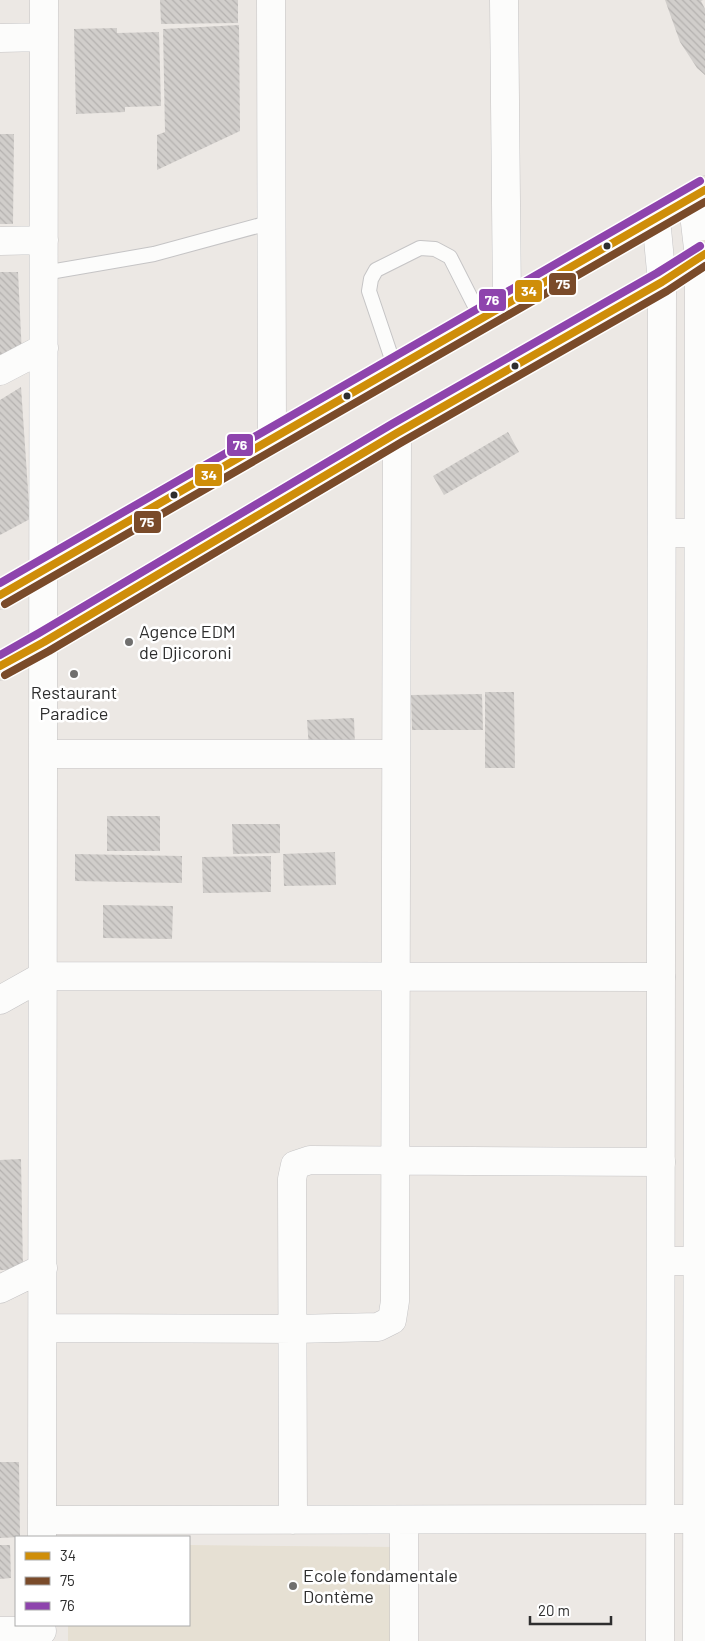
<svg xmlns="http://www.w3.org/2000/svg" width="705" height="1641" font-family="Barlow,sans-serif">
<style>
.education{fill:#e6e0d3}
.building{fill:url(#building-back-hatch)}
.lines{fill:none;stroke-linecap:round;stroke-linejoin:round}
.service-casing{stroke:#c5c4c5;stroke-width:16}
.minor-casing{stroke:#c5c4c5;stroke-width:29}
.tertiary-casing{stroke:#c5c4c5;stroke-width:29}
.trunk-casing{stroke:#c6c5c4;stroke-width:29}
.service{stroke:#fcfcfb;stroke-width:14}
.minor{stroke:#fcfcfb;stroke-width:28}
.tertiary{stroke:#fcfcfb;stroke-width:28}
.trunk{stroke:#e9e2d6;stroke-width:28}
.bus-1-casing{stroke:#fff;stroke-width:11}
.bus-2-casing{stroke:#fff;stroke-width:11}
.bus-3-casing{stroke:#fff;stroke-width:11}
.bus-1{stroke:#cf8e09;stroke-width:8}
.bus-2{stroke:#7a4b2a;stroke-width:8}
.bus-3{stroke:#8e44ad;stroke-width:8}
.bus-dot{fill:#2e2e2e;stroke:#fff;stroke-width:2}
.poi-dot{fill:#706f6e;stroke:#fff;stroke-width:2}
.labels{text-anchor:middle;stroke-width:5;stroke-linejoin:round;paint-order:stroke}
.poi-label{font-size:18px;fill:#2e2e2e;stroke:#fff;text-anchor:start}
.line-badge{stroke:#fff;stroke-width:2}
.badge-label{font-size:14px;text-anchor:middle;font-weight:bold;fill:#fff}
</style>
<defs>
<pattern id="building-back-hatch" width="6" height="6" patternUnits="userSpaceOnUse" patternTransform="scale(1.25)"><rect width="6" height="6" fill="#d1cecb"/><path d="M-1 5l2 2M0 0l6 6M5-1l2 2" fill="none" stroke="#b4b1af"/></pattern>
</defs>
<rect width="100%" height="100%" fill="#ece8e4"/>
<!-- education -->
<path class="education" d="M189 1545 397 1547 396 1641H68V1625H189Z"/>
<!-- building -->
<path class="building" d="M160 0H238V23L161 24Z
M665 0H703L701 1 705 9V75L697 68 680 42Z
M239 25 240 131 157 170V135L165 132 163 29Z
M117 28V33L159 32 161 106 125 107V112L76 114 74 29Z
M0 134H14L13 224H0Z
M0 272H18L22 355 0 368Z
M21 387 30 519 0 535V400Z
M508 432 519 452 444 495 433 476Z
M485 692H514L515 768H485Z
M482 694 483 730H412L411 695Z
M354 718 355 747 309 749 307 720Z
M107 816H160V851H107Z
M232 824H280V853L233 854Z
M335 852 336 885 284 886 283 854Z
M75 854 182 856V883L75 881Z
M271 856V892L203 893 202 857Z
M103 905 173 906 172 939 103 938Z
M21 1159 23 1270H0V1160Z
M0 1462H19L20 1537 0 1538Z
M0 1545H10L11 1578 0 1579Z"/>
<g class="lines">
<defs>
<path id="service" d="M44 273 154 254 272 222
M395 368 369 291 371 279 376 270 420 248 435 249 450 257 481 318"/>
<path id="minor" d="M271 0 272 440
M504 0 507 303
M0 38 44 37
M0 241 44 240
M0 371 44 348
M662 533H705
M44 754H396
M0 1000 43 976 661 977
M661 1261H705
M0 1289 43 1268
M43 1328 294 1329 378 1327 392 1320 395 1301 397 433
M42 1520 697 1519
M293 1520 292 1179 295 1165 310 1160 661 1162
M42 1537 44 0
M0 1631H42
M404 1641V1520"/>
<path id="tertiary" d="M692 197 699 257 697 1641
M656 218 662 282 660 1641"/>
<path id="trunk" d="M0 595 272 440 705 190
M0 666 44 642 397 433 662 282 705 254"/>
</defs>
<!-- service casing -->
<use href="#service" class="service-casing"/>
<!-- minor casing -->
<use href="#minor" class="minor-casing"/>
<!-- tertiary casing -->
<use href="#tertiary" class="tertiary-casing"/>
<!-- trunk casing -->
<use href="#trunk" class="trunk-casing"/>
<!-- service -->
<use href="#service" class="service"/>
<!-- minor -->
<use href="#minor" class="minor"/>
<!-- tertiary -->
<use href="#tertiary" class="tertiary"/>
<!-- trunk -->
<use href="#trunk" class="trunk"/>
<defs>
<path id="bus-1" d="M0 595 705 190
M0 666 44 642 397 433 662 282 705 254"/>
<path id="bus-2" d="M5 604 705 202
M5 675 49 651 402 442 667 291 705 266"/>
<path id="bus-3" d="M0 583 700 181
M0 655 39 633 392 424 657 273 700 246"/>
</defs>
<!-- bus-1 casing -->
<use href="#bus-1" class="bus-1-casing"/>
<!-- bus-2 casing -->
<use href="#bus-2" class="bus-2-casing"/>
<!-- bus-3 casing -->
<use href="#bus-3" class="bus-3-casing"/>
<!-- bus-1 -->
<use href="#bus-1" class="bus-1"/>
<!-- bus-2 -->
<use href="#bus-2" class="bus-2"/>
<!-- bus-3 -->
<use href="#bus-3" class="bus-3"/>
</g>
<!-- markers -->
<g class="bus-dot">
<circle cx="607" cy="246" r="4.5"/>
<circle cx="515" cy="366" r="4.5"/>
<circle cx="347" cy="396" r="4.5"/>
<circle cx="174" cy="495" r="4.5"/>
</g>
<g class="poi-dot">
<circle cx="129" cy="642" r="5"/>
<circle cx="74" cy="674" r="5"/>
<circle cx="293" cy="1586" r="5"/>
</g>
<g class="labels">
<!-- poi labels -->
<g class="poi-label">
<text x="139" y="638">Agence EDM<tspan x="139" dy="21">de Djicoroni</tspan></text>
<text x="74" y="699" text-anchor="middle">Restaurant<tspan x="74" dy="21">Paradice</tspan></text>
<text x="303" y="1582">Ecole fondamentale<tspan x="303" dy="21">Dontème</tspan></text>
</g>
</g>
<g class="line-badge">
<rect x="548" y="272" width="29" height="24" rx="5" fill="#7a4b2a"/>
<rect x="514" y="279" width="29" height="24" rx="5" fill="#cf8e09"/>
<rect x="478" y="288" width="29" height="24" rx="5" fill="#8e44ad"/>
<rect x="226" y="433" width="28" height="24" rx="5" fill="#8e44ad"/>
<rect x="194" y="463" width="29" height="24" rx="5" fill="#cf8e09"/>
<rect x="133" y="510" width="29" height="24" rx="5" fill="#7a4b2a"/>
</g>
<g class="badge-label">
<text x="563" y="289">75</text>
<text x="529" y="296">34</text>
<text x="492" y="305">76</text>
<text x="240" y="450">76</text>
<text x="209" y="480">34</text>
<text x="147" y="527">75</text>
</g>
<!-- legend -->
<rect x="15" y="1536" width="175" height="90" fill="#ffffff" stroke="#ababab"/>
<rect x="25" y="1552" width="25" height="8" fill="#cf8e09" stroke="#ababab"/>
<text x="60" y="1561" font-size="15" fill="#2e2e2e">34</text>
<rect x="25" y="1577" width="25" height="8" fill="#7a4b2a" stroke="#ababab"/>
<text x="60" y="1586" font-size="15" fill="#2e2e2e">75</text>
<rect x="25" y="1602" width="25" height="8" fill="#8e44ad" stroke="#ababab"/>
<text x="60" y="1611" font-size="15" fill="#2e2e2e">76</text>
<!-- scale -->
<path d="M530 1616v8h81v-8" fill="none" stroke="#2e2e2e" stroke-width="2.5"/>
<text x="538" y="1616" font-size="15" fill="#2e2e2e" stroke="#ffffff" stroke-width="4" paint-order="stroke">20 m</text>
</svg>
